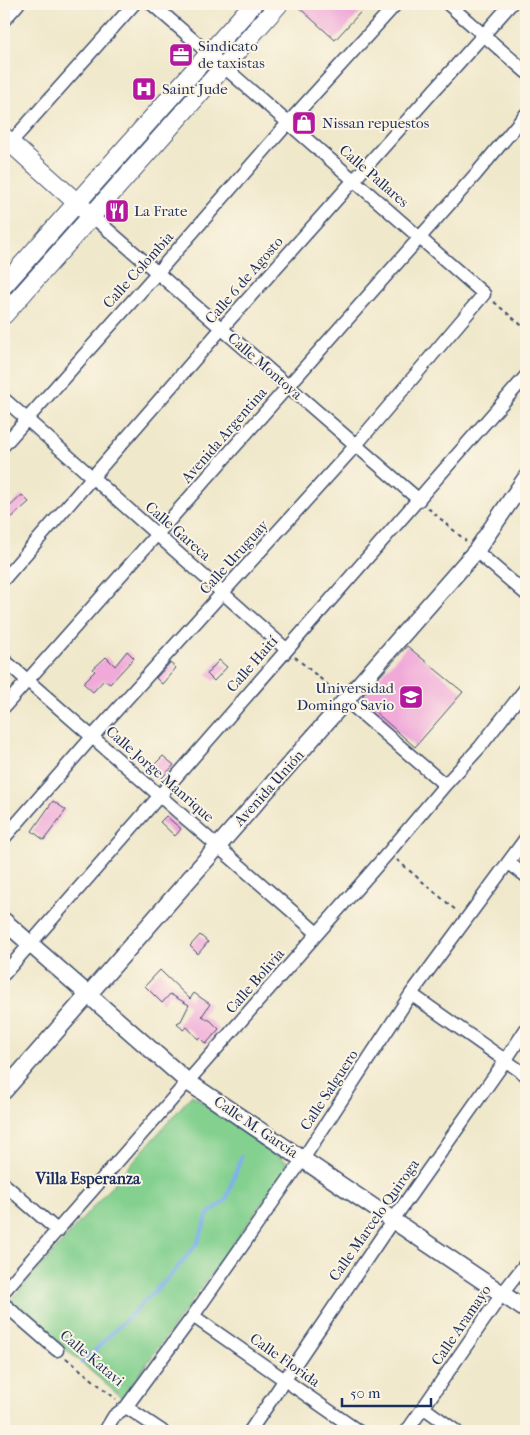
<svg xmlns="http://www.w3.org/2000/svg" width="530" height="1435" font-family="'IM FELL French Canon',serif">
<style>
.green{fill:#83d08f;stroke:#4f8076}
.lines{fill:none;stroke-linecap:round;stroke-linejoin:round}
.stream{stroke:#80b0eb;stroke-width:4}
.building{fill:#f0a9d9}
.minor-casing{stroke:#3b4b6e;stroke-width:15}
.tertiary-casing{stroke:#3b4b6e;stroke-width:19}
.secondary-casing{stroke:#3b4b6e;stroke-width:20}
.path{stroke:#3b4b6e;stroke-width:2;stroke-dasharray:4 4;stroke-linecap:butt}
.minor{stroke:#fff;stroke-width:12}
.tertiary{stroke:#fff;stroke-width:16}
.secondary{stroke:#fff;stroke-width:18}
.labels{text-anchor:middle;stroke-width:4;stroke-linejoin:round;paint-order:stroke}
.poi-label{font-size:15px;fill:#1b2f5e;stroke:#fcf5e5;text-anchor:start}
.street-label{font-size:15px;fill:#1b2f5e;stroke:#fcf5e5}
.neighbourhood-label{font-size:16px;font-weight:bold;fill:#1b2f5e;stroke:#fcf5e5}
</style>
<rect width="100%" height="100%" fill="#fcf5e5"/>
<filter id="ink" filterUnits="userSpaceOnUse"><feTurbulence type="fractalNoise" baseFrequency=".02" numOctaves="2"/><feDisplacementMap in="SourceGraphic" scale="10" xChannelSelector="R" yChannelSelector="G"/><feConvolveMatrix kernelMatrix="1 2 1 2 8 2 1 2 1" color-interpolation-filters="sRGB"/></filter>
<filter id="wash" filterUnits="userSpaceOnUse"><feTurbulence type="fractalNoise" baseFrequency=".0096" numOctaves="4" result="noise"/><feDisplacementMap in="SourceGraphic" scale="20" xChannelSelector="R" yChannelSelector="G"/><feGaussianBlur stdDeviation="1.12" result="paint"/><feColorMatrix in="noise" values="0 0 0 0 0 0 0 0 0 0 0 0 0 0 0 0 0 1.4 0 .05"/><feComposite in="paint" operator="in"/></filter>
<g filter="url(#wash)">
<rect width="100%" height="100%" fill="#f0e8cb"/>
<!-- green -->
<path class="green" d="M206 65 213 71 98 201 91 194Z
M75 212 82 219 4 307V293Z
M192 1095 290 1164 122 1398 10 1301Z"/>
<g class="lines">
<!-- stream -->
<path class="stream" d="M82 1363 174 1272 198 1242 208 1214 226 1200 241 1157"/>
</g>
<g id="blocks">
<!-- building -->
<path class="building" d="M295 4H368L335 40Z
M22 495 29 502 11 518 4 512Z
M407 646 463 692 415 747 365 703 363 695Z
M127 651 134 658 110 684 104 680 93 692 83 683 95 671 93 669 106 657 115 666Z
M219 660 227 667 214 681 207 674Z
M170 663 176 668 162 684 156 678Z
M163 756 174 765 161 779 150 769Z
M53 801 66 810 44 840 32 831Z
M166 816 181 829 175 836 160 822Z
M200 935 208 942 198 954 190 946Z
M160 970 190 999 194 993 210 1004 202 1016 211 1021 219 1029 206 1044 200 1038 198 1039 187 1027 183 1030 177 1023 181 1021 189 1005 170 994 162 1003 145 986Z"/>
</g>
</g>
<g filter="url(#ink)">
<use href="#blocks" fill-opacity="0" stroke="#3b4b6e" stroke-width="1"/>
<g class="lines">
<defs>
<path id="minor" d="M448 4 526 72
M4 20 18 4
M4 150 134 4
M92 216 419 500
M4 399 286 649
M4 445 158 272 288 123 396 4
M476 551 526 594
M4 579 222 328 511 4
M4 660 317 933
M347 701 445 785
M4 707 476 174 526 114
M4 838 93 736 356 445 484 294 152 4
M509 863 526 876
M4 974 526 376
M411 994 526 1075
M4 1184 58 1231
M4 1291 388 853 445 785 480 747 526 688
M4 1304 57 1350
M193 1316 358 1431
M126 1407 162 1431
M424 1408 456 1431
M105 1431 114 1416 126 1407 193 1316 303 1159 411 994 526 838
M250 1431 393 1220 505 1061 526 1029
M407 1431 502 1294 526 1263"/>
<path id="tertiary" d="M4 921 188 1082 526 1310
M4 1091 476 551 526 478"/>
<path id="secondary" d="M4 137 85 210
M4 285 253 4
M4 315 279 4"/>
</defs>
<!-- minor casing -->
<use href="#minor" class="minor-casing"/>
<!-- tertiary casing -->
<use href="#tertiary" class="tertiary-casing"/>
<!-- secondary casing -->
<use href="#secondary" class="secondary-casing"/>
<!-- path -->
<path class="path" d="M494 302 526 329
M428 508 466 541
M295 657 335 691
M397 860 458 912
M66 1358 116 1399"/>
<!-- minor -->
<use href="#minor" class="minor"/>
<!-- tertiary -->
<use href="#tertiary" class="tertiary"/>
<!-- secondary -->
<use href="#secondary" class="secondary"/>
</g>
</g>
<!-- icons -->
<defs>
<symbol id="office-square" viewBox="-11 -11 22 22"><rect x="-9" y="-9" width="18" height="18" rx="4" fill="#b5179e" stroke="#fcf5e5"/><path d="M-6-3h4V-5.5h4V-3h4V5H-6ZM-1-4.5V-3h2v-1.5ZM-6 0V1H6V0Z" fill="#fff"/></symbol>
<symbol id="hospital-square" viewBox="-11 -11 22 22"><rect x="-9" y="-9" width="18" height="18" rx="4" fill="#b5179e" stroke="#fcf5e5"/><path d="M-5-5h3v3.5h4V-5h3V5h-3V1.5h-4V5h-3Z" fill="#fff"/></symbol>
<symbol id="shop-square" viewBox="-11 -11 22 22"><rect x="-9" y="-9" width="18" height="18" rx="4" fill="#b5179e" stroke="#fcf5e5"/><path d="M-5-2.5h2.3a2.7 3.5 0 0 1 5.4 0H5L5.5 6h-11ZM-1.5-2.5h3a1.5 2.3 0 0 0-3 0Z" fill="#fff"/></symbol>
<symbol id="restaurant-square" viewBox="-11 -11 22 22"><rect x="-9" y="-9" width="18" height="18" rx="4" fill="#b5179e" stroke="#fcf5e5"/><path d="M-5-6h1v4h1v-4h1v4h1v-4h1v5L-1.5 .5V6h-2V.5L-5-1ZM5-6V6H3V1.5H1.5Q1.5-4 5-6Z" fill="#fff"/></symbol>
<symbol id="university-square" viewBox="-11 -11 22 22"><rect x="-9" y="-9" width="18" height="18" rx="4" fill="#b5179e" stroke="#fcf5e5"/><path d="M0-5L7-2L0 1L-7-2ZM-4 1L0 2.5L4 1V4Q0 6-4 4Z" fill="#fff"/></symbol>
</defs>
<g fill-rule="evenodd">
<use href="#office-square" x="167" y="41" width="28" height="28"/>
<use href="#hospital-square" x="130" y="75" width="28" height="28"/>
<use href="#shop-square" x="290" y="109" width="28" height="28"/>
<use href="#restaurant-square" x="103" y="197" width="28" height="28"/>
<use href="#university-square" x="397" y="683" width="28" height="28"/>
</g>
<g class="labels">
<!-- poi labels -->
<g class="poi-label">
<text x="198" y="51">Sindicato<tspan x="198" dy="17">de taxistas</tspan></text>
<text x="162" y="94">Saint Jude</text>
<text x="322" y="128">Nissan repuestos</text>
<text x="134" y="216">La Frate</text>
<text x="394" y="693" text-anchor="end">Universidad<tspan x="394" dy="17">Domingo Savio</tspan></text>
</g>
<!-- street labels -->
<g class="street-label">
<text transform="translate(374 176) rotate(41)" y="5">Calle Pallares</text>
<text transform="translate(138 270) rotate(-48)" y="5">Calle Colombia</text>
<text transform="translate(244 280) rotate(-49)" y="5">Calle 6 de Agosto</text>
<text transform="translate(265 366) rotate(41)" y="5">Calle Montoya</text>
<text transform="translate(224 435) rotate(-49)" y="5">Avenida Argentina</text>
<text transform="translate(178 531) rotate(41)" y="5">Calle Gareca</text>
<text transform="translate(234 557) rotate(-48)" y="5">Calle Uruguay</text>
<text transform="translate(252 664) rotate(-49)" y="5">Calle Haití</text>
<text transform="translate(160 774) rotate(41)" y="5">Calle Jorge Manrique</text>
<text transform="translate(269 788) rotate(-48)" y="5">Avenida Unión</text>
<text transform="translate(255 981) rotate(-49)" y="5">Calle Bolivia</text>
<text transform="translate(329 1090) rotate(-57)" y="5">Calle Salguero</text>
<text transform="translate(256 1127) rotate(34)" y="5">Calle M. García</text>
<text transform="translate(374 1220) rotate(-55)" y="5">Calle Marcelo Quiroga</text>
<text transform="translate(461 1325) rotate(-56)" y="5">Calle Aramayo</text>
<text transform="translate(92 1358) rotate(40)" y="5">Calle Katavi</text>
<text transform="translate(285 1360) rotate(35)" y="5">Calle Florida</text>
</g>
<!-- neighbourhood labels -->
<g class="neighbourhood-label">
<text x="88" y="1184">Villa Esperanza</text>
</g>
</g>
<!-- margin -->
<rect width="530" height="1435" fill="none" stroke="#fcf5e5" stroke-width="20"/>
<!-- scale -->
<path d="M342 1398v8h89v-8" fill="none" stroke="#1b2f5e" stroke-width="2.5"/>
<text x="350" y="1398" font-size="15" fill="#1b2f5e" stroke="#fcf5e5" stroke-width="4" paint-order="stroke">50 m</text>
</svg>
